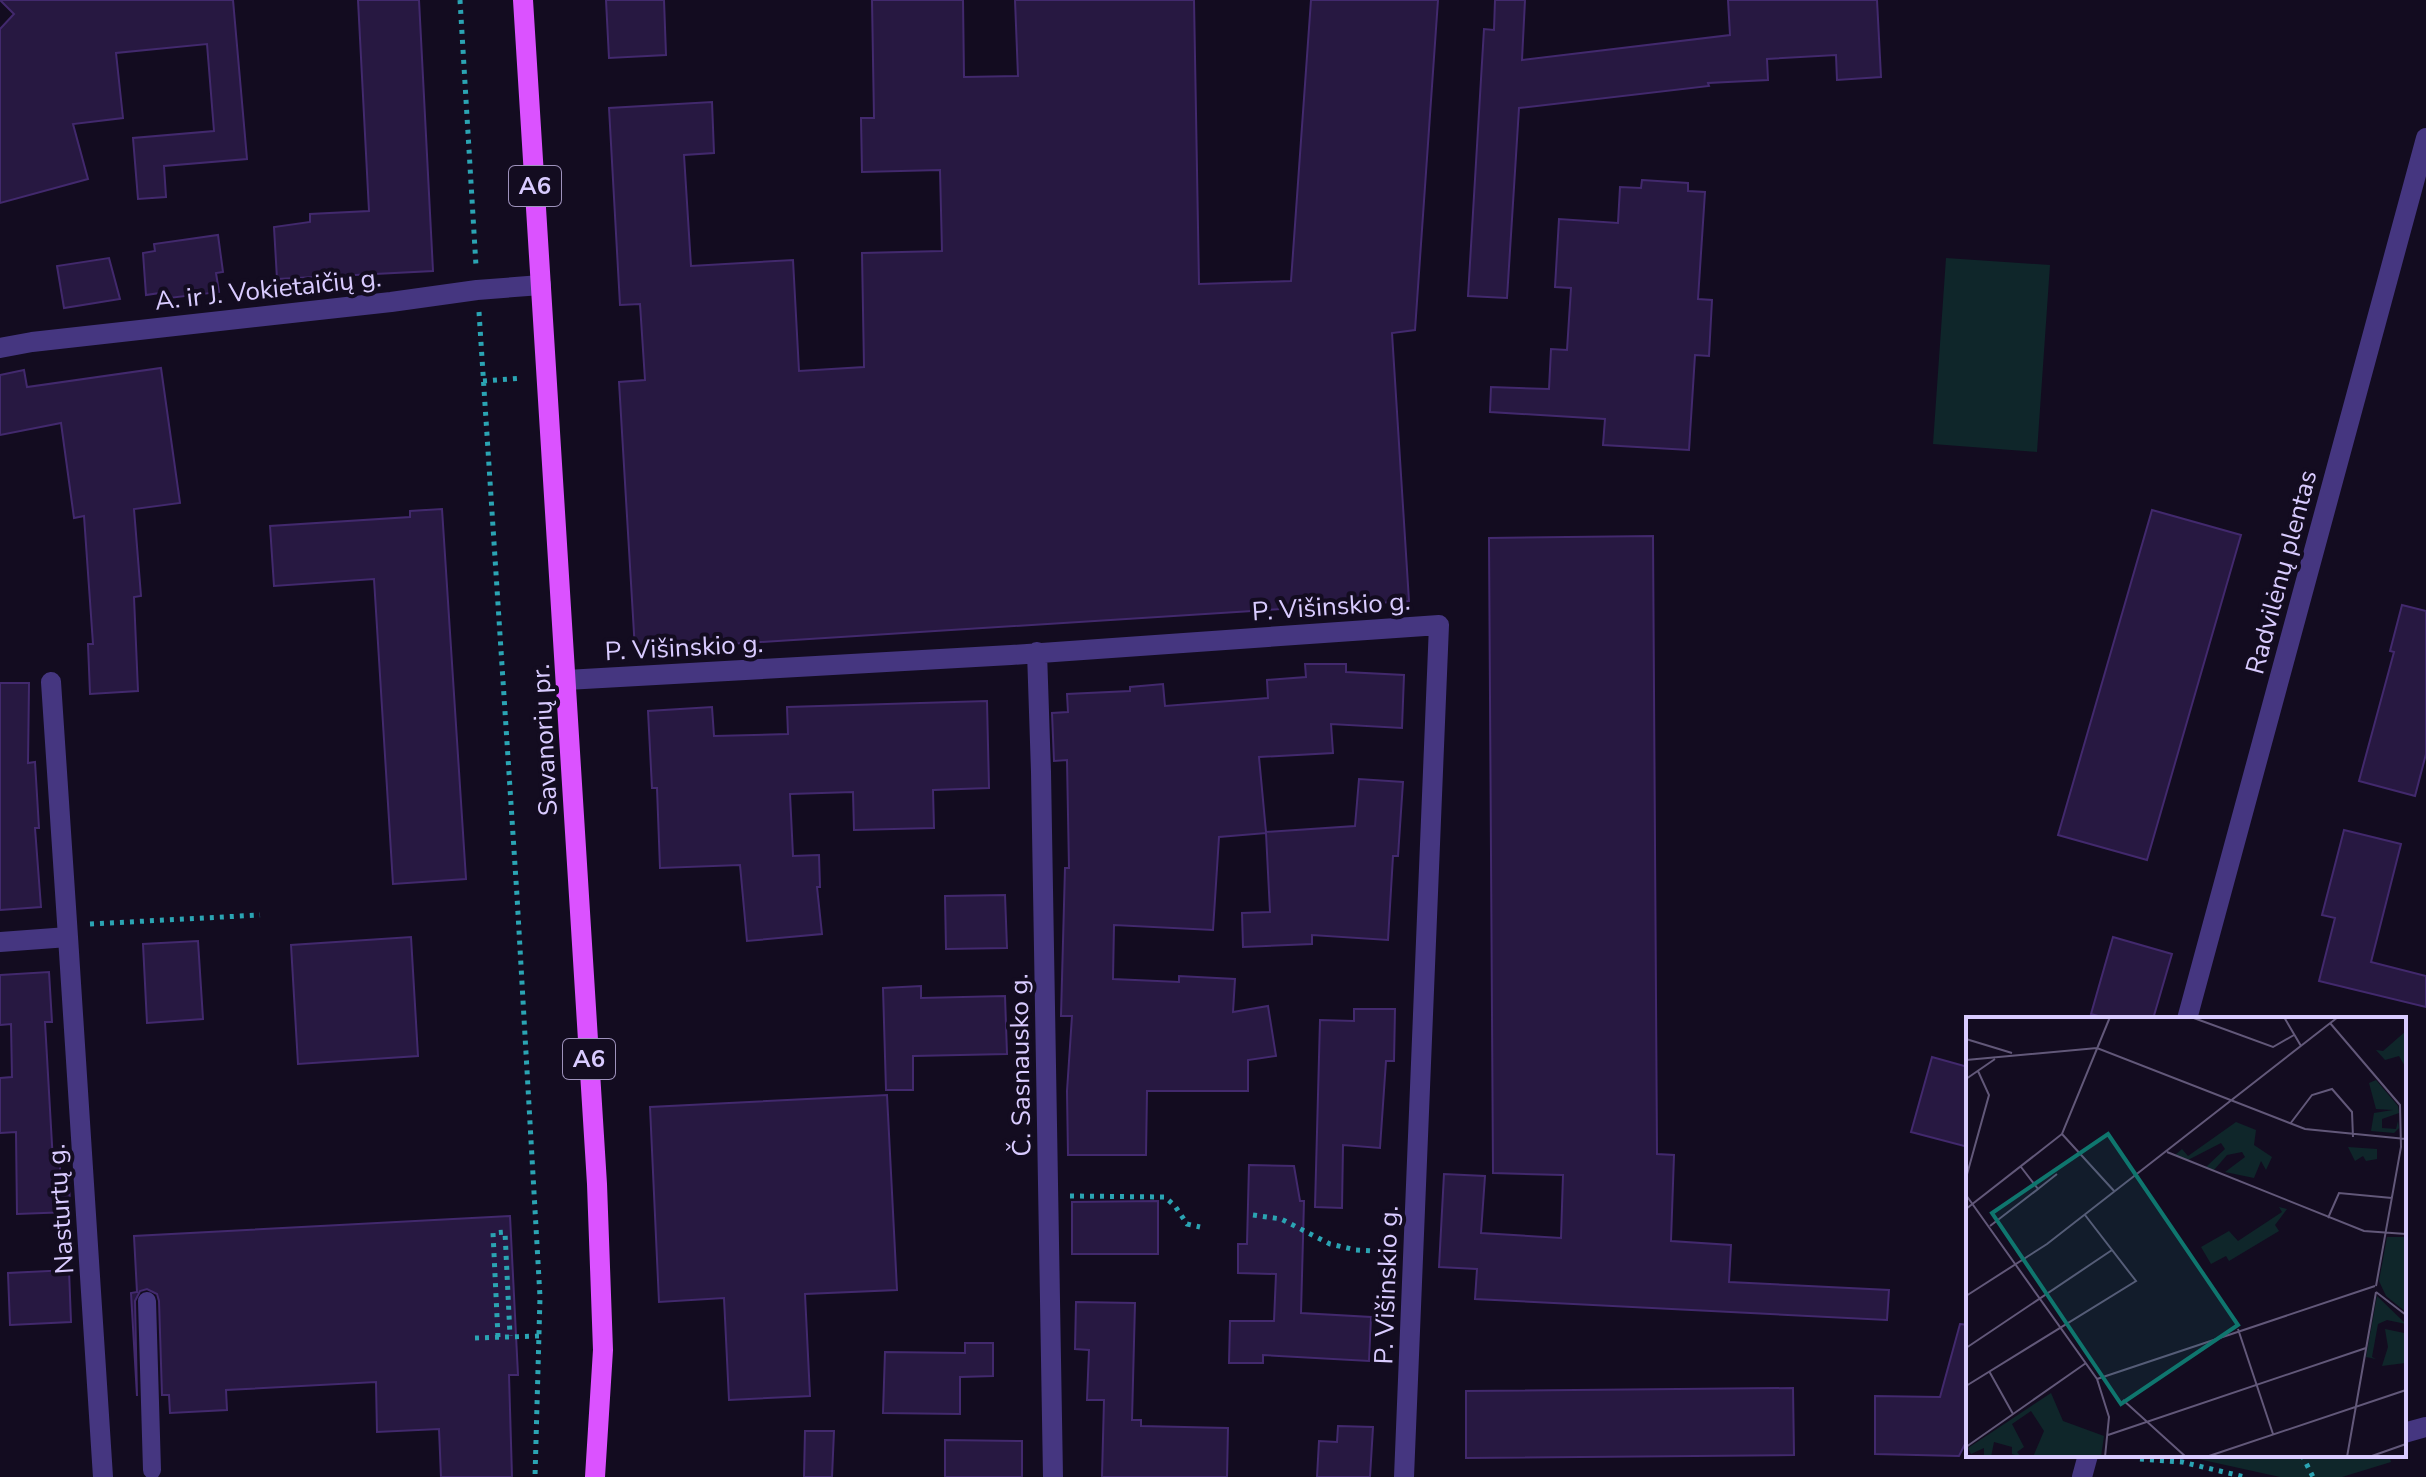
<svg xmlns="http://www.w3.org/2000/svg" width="2426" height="1477" font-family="'Nunito Sans',sans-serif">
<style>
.green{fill:#0f262a}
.building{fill:#271841;stroke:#42296d;stroke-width:2}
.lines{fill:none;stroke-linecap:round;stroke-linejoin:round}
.path{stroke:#2ba4b3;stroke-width:5;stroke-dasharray:4 6;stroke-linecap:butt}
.lane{stroke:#453680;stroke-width:18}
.street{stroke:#453680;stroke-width:20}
.primary{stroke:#db52ff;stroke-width:20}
.labels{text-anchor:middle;stroke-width:8;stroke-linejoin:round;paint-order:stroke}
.shield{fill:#130c20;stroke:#9e92bc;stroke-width:2}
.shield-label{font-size:24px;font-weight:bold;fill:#d9cbff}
.street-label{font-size:26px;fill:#d9cbff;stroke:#130c20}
.inset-road{fill:none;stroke:#625879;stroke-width:2}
.view{fill:#0f766e;fill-opacity:0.15;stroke:#0f766e;stroke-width:4}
.inset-edge{fill:none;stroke:#d9cbff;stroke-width:4}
</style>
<rect width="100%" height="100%" fill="#130c20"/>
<!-- green -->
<path class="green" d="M1946 258 2050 265 2037 452 1933 444Z
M2180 1455H2389L2391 1462 2342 1477H2280Z"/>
<!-- building -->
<path class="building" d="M0 0H233L247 159 164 166 166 197 138 199 133 138 214 131 207 44 116 53 123 118 73 124 88 179 0 203V29L14 14Z
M358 0H419L433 271 277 279 274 227 310 222V214L369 211Z
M606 0H664L666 55 609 58Z
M872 0H963L964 77 1018 76 1015 0H1194L1199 284 1291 281 1311 0H1438L1415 330 1392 333 1409 601 635 650 619 382 645 380 640 304 620 305 609 108 712 102 714 153 684 155 691 266 793 260 799 371 864 367 862 253 942 251 940 170 862 172 861 118H874Z
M1495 0H1525L1522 60 1730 35 1728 0H1877L1881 77 1837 80 1836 55 1767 59 1768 80 1708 83 1709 86 1519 108 1507 298 1468 296 1484 29 1494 30Z
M1642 180 1688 183V191L1705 192 1698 299 1712 300 1709 356 1695 355 1689 450 1603 445 1605 419 1490 412 1491 387 1549 389 1551 349 1567 350 1571 288 1555 287 1559 219 1618 223 1620 187 1641 188Z
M218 235 223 272 216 273 219 292 161 299 160 293 146 295 143 253 155 251 154 244Z
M109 258 120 299 64 308 57 266Z
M161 368 180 503 134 509 141 596 134 597 138 691 90 694 88 644H93L84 516 74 518 61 423 0 435V375L24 370 27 387Z
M442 509 466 879 393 884 374 579 274 586 270 526 410 517V511Z
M2152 510 2241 535 2147 860 2058 835Z
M1653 536 1657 1154 1674 1155 1671 1241 1731 1245 1729 1282 1889 1290 1887 1320 1475 1299 1477 1269 1439 1267 1444 1174 1485 1176 1481 1233 1561 1238 1563 1175 1493 1173 1489 538Z
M2402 605 2426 611V754L2415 796 2359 781 2394 652 2390 651Z
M1305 664H1346V672L1404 675 1402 728 1331 724 1333 753 1259 757 1266 832 1355 826 1359 779 1403 782 1398 856H1393L1388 940 1312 935V944L1243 947 1242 913 1270 912 1266 833 1219 837 1213 930 1114 925 1113 979 1179 982V976L1235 979 1233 1012 1268 1006 1276 1056 1248 1060V1091H1147L1146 1155H1068L1067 1091 1072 1016H1061L1065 868H1069L1067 760 1054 761 1052 713 1068 712 1067 694 1130 691V687L1163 684 1165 706 1268 698 1267 680 1306 677Z
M0 683H29L28 763 35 762 39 828H35L41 907 0 910Z
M987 701 989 788 933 790 934 828 854 830 853 792 790 794 793 856 819 855 820 887H817L822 934 747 941 740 865 660 868 657 788H652L648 711 712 707 714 736 788 734 787 707Z
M2344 830 2401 844 2371 962 2426 976V1007L2319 981 2335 918 2322 915Z
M1005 895 1007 948 946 949 945 896Z
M411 937 418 1056 298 1064 291 945Z
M2113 937 2172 954 2153 1019H2109L2091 1014Z
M198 941 203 1019 147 1023 143 944Z
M49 972 52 1022H45L53 1162H60V1174H69L70 1212 17 1214 16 1132 0 1133V1078L12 1077 11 1024 0 1025V975Z
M921 986V998L1005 996 1007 1054 913 1056V1090H886L883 988Z
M1354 1009H1395L1394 1061H1386L1380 1148 1343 1145 1342 1208 1315 1207 1320 1020 1354 1021Z
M1932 1057 1968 1067V1147L1911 1132Z
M887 1095 897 1290 805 1294 810 1396 729 1400 724 1298 659 1302 650 1107Z
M1249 1165 1294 1166 1300 1201H1304L1301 1313 1371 1317 1369 1361 1263 1355V1363H1229L1230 1321H1274L1276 1274 1238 1273V1244H1247Z
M1158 1201V1254H1072V1202Z
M510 1216 518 1375H509L512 1477H441L439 1429 377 1432 376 1382 226 1390 227 1410 170 1413 169 1395H162L159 1301 157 1294 147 1289 140 1291 135 1301 137 1396 131 1293 137 1292 134 1236Z
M69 1270 71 1322 10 1325 8 1273Z
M1076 1302 1135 1303 1132 1420H1141V1426L1228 1428 1227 1477H1102L1104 1400H1087L1089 1350 1075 1349Z
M1960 1324 1968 1325V1438L1959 1456 1875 1454V1396L1940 1397Z
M965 1343H993V1376L960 1377V1414L883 1413 885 1352 965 1353Z
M1793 1388 1794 1455 1466 1458V1391Z
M1338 1426 1373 1427 1370 1477H1317L1319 1441 1337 1442Z
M805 1431H834L832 1477H804Z
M945 1440 1022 1441V1477H945Z"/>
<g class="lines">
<!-- path -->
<path class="path" d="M460 0 476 266
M479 312 517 896 540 1297 535 1477
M483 381 522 378
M90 924 260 915
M1070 1196 1165 1197 1175 1206 1187 1224 1200 1227
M1253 1215 1281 1219 1330 1244 1356 1250 1389 1252
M498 1337 493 1233 505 1232 510 1336
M475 1338 539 1336
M2302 1455 2313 1477
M2140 1459 2182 1462 2245 1477"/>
<!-- lane -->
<path class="lane" d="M147 1301 152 1470"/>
<!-- street -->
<path class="street" d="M0 348 32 342 391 302 477 290 541 285
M1037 652 1041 772 1053 1477
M566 680 1011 655 1439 625 1404 1477
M51 682 68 937
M0 942 68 937 103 1477
M2187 1019 2426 138
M2404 1433 2426 1427
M2082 1477 2088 1455"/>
<!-- primary -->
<path class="primary" d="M523 0 597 1184 603 1350 595 1477"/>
</g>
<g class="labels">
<!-- shield labels -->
<g class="shield">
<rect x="509" y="166" width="52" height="40" rx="6"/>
<rect x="563" y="1039" width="52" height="40" rx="6"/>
</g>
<g class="shield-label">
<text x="535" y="194">A6</text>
<text x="589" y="1067">A6</text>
</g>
<!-- street labels -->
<g class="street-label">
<text transform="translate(268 289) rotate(-6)" y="9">A. ir J. Vokietaičių g.</text>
<text transform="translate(2281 572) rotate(-75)" y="9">Radvilėnų plentas</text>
<text transform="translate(1331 606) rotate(-4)" y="9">P. Višinskio g.</text>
<text transform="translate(684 647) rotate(-3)" y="9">P. Višinskio g.</text>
<text transform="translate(544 740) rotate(-93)" y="9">Savanorių pr.</text>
<text transform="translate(1020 1065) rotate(-91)" y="9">Č. Sasnausko g.</text>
<text transform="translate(60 1209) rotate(-94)" y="9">Nasturtų g.</text>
<text transform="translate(1386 1285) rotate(-88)" y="9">P. Višinskio g.</text>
</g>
</g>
<!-- overview -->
<g transform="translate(1966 1017)">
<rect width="440" height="440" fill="#130c20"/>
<path d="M440 14 438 39 440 51 433 39 419 43 410 33 417 34ZM410 63 432 89 433 96 416 102V111L430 112 432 104 433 111 428 116 405 114 408 96 427 93 410 92 403 66ZM270 105 290 113 288 128 306 140 300 153 295 144 288 161 259 155 279 140 276 135 261 138 248 153 240 150 259 132 255 126 222 143 209 138 216 132 222 139ZM382 130 411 132V142L400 144 397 139 389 144ZM313 190 321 192 309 208 313 214 263 244 260 239 245 247 235 230 263 214 272 224 316 195ZM421 220H440V295L420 279 413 264ZM411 279 440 307 421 303 412 307 406 340 410 342 400 340ZM419 312 438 316 439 346 416 349 422 330ZM85 376 97 404 138 419 135 440H67L78 414 65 394 46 407 58 430 51 435 55 440 46 437V430L28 425 25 440H18V431L5 437 2 431Z" fill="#0f262a"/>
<path class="inset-road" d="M225 0 307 30 328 18M318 0 335 29M364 6 434 88 435 130 410 269M0 22 46 36M0 43 131 31 339 112 440 122M0 62 29 42M324 107 346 78 366 72 386 95 387 120M96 117 149 175M201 135 398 214 440 217M0 161 23 78 12 54M72 172 91 157M0 178 131 362 143 400 139 440M0 192 96 117 144 0M362 201 373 176 426 181M24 209 72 172 55 150M410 275 440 298M0 279 81 227 372 0M272 312 307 417M0 331 146 233M23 354 47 397M131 362 409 269M0 369 170 264 119 198M157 383 220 440M142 418 400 331M0 430 120 346M240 440 440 373M381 440 410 275M403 440 440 427"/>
<path class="view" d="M142 117 272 308 155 387 26 196Z"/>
<rect width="440" height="440" class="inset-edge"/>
</g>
</svg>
